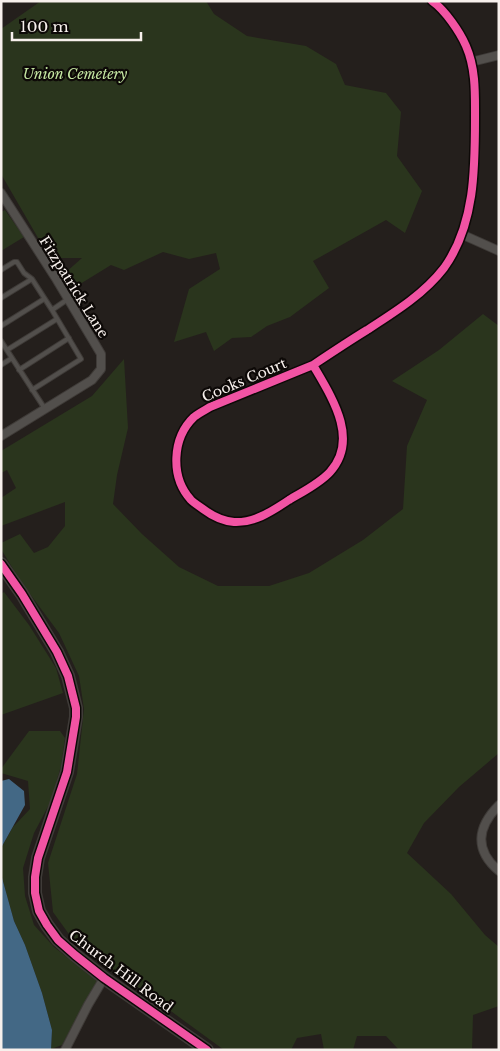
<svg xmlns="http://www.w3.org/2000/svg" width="500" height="1051" font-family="'Libre Baskerville',serif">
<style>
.green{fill:#2a351d}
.water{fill:#436885}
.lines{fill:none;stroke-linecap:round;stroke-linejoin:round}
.lane-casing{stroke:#3f3b38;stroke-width:6}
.street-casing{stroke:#3f3b38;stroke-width:10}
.secondary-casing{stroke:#3f3b38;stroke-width:14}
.lane{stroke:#524f4c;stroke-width:4}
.street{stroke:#524f4c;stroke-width:8}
.secondary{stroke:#52514c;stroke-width:11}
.cycleway-casing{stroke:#0d0907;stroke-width:11}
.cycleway{stroke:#f153a3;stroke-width:8}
.labels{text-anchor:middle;stroke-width:4.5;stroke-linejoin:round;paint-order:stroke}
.park-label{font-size:14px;font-style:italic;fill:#c5e7a2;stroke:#0d0907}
.street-label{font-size:14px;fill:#f7f0ec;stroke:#0d0907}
</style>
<rect width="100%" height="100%" fill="#241f1c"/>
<!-- green -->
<path class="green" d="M41 1H206L214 14 247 36 306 46 336 64 345 85 386 93 401 112 397 156 422 191 405 233 386 220 313 261 329 288 290 317 267 326 251 337 232 338 214 351 206 332 174 342 189 289 220 269 216 253 189 259 163 252 124 270 111 265 72 289 65 273 82 258H59L41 243 1 174V29Z
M5 210 24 237 1 251V212Z
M483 314 499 326V753L459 787 424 823 407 853 451 894 485 935 499 947V1006L473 1015 472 1050H399L386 1036H357L353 1050H324L321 1034 297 1038 291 1050H224L127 979 76 944 53 912 48 863 77 774 84 709 79 676 59 633 21 582 1 549V543L20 534 34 553 48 547 65 526V502L1 526V498L16 488 7 470 1 473V451L92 396 124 359 128 428 117 475 113 504 142 534 179 567 218 586H269L309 573 363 540 403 509 407 446 427 400 392 381 439 350Z
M4 592 29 625 56 668 63 693 1 715V594Z
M29 731H60L65 738 61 766 51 801 34 833 23 868 25 896 34 925 54 947 97 981 62 1045 51 1049 52 1030 42 993 25 945 14 921 1 874V848L13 827 30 809 28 781 1 773V769Z"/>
<!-- water -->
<path class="water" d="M9 779 24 791 25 805 1 848V781Z
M1 874 14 921 25 945 42 993 52 1030 51 1050H1Z"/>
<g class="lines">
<defs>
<path id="lane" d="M1 270 14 262H17L24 273 32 279 52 310
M1 298 32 279
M1 326 44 299
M1 341 45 409
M7 350 57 319
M1 365 12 358
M19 370 69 338
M32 390 81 359 52 310 68 299"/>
<path id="street" d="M471 62 499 55
M1 193 55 277 101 354V369L92 380 1 436
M461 234 499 251
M313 365C331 396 360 439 330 472 319 484 302 492 289 500 272 511 255 523 234 522 223 521 211 515 203 509 199 506 194 503 191 500 170 477 172 438 194 417 199 413 205 410 210 407Z
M313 365C331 353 349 341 367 330 395 312 424 294 444 268 475 225 475 168 475 118 475 94 476 69 466 46 460 32 445 10 432 1
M499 805C477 827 474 850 499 871
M65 1050 88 1005 104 978"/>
<path id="secondary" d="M1 564 22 594 57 652 68 676 76 708V717L67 772 38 858 35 877V893L39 911 47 925 58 940 75 955 104 978 207 1050"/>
</defs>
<!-- lane casing -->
<use href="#lane" class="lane-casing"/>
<!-- street casing -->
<use href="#street" class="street-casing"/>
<!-- secondary casing -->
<use href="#secondary" class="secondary-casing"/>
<!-- lane -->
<use href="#lane" class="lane"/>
<!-- street -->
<use href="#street" class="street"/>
<!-- secondary -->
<use href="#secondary" class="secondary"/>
<defs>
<path id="cycleway" d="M313 365C331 396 360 439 330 472 319 484 302 492 289 500 272 511 255 523 234 522 223 521 211 515 203 509 199 506 194 503 191 500 170 477 172 438 194 417 199 413 205 410 210 407Z
M313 365C331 353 349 341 367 330 395 312 424 294 444 268 475 225 475 168 475 118 475 94 476 69 466 46 460 32 445 10 432 1
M1 564 22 594 57 652 68 676 76 708V717L67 772 38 858 35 877V893L39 911 47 925 58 940 75 955 104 978 207 1050"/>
</defs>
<!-- cycleway casing -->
<use href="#cycleway" class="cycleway-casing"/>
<!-- cycleway -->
<use href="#cycleway" class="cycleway"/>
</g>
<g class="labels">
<!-- park labels -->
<g class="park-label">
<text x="75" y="79">Union Cemetery</text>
</g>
<!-- street labels -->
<g class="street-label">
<text transform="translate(74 287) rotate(58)" y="5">Fitzpatrick Lane</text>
<text transform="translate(244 380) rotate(-23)" y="5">Cooks Court</text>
<text transform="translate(121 971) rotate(37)" y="5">Church Hill Road</text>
</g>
</g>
<!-- border -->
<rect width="500" height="1051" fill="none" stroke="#f7f0ec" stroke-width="5"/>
<!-- scale -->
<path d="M12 32v8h129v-8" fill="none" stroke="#f7f0ec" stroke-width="2.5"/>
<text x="20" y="32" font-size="15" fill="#f7f0ec" stroke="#0d0907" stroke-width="4" paint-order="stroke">100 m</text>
</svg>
